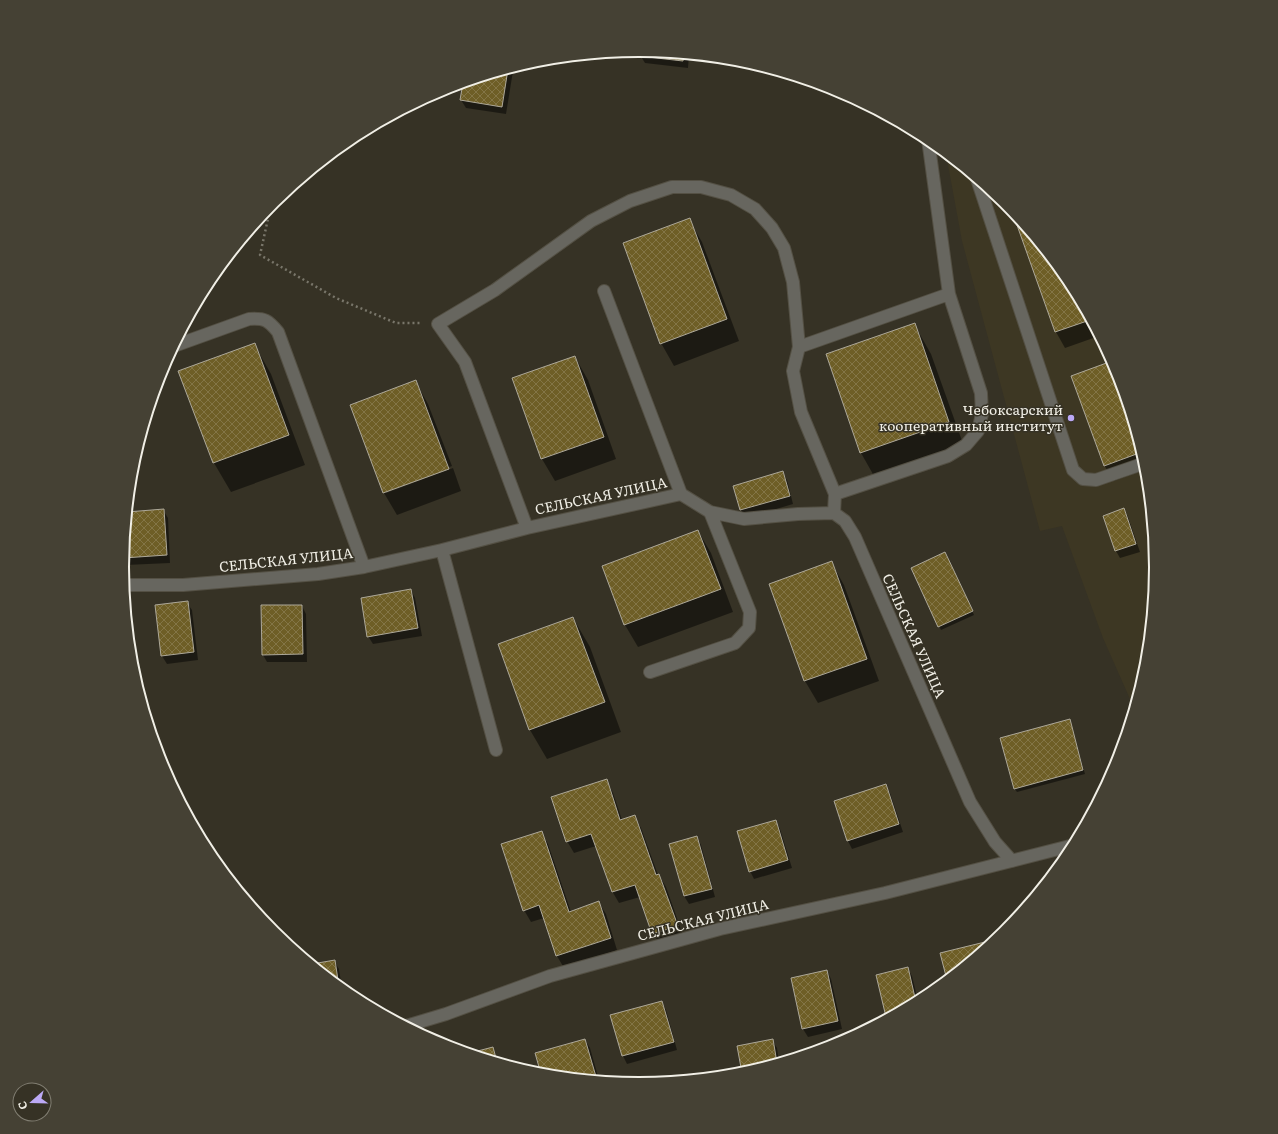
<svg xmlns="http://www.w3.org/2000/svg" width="1278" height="1134" font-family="Literata,serif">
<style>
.built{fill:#3d3723}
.shadow{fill:#0007}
.building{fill:url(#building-cross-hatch);stroke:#ada899}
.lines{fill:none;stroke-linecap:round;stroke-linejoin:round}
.minor-casing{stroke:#545044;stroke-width:14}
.path{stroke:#79766a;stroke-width:2.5;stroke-dasharray:2 3;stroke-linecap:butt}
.minor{stroke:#67665f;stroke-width:12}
.poi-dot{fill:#bca9f5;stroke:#363225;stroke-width:1.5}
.labels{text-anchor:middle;stroke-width:3;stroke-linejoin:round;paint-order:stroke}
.poi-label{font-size:14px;fill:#f1efe6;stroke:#363225;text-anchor:end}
.street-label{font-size:14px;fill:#f1efe6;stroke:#363225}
.rim{fill:none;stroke:#f1efe6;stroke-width:2}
</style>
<defs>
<pattern id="building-cross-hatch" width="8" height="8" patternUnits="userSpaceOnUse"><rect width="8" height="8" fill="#6e5e26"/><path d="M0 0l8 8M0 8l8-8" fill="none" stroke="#837546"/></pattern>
</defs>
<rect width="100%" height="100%" fill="#363225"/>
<!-- built -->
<path class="built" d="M946 154 1005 202 1069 280 1117 369 1146 466 1156 567 1146 668 1134 708 1103 638 1062 526 1040 531 962 241Z"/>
<!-- shadow -->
<path class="shadow" d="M641 50 689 55 688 68 645 63 640 55Z
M511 68 513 71 506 114 466 108 461 100 464 82Z
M1014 212 1069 280 1099 336 1065 348 1056 332Z
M689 220 702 242 739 341 674 366 661 343Z
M914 324 931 354 966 452 878 483 861 453 827 355Z
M254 344 271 374 305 465 231 492 214 463 180 372Z
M575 357 588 380 616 459 555 481 542 459 514 379Z
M1113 362 1117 369 1146 469 1114 481 1104 465 1073 376Z
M415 381 428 404 452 466 386 491V493L453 468 461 491 397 515 384 493Z
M782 472 787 480 793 504 746 518 741 510 734 486Z
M1124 509 1128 517 1140 552 1120 558 1116 551Z
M163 510 168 518 170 563 126 565 123 560 127 513Z
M698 531 711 553 733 612 638 647 625 625 603 567Z
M947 557 974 615 941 630 912 568Z
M831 562 844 585 879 681 818 703 805 681 771 584Z
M411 590 415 598 422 636 373 644 368 636Z
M187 603 192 610 198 660 167 664 162 656Z
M302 606 306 614 307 662H267L263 655Z
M573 618 590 647 621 732 547 759 530 730 499 645Z
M1069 720 1071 724 1085 774 1017 792 1014 788Z
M607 781 613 793 622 820 634 816 641 828 658 875H659L666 887 684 938 660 945 653 933 640 897 619 903 612 891 596 846 574 853 567 841Z
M885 785 890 793 903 832 852 849 848 841 835 802Z
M776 821 780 829 792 868 754 879 750 871Z
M541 832 548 844 571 912 599 903 606 914 617 950 564 968 557 956 544 918 531 922 524 910Z
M697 837 701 845 715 897 689 904 684 896 671 845Z
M985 943 987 947 947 979Z
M334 961 339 969 342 989 313 965Z
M907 968 912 976 918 1001 887 1018 877 975Z
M827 971 831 979 842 1029 808 1037 803 1029Z
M662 1002 666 1010 677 1050 627 1064 623 1056 611 1016Z
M585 1040 590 1048 599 1080 542 1074 536 1054Z
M772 1040 777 1048 779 1062 743 1073 738 1047Z
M492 1048 499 1062 471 1054Z"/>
<!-- building -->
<path class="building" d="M640 50 684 54 683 61 639 56Z
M508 69 502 107 460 100 463 83Z
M1012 211 1069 280 1090 320 1055 332Z
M690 218 727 319 660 344 623 243Z
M915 323 949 422 860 453 826 354Z
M255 343 289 435 213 463 178 371Z
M575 356 604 437 541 459 512 378Z
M1112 361 1117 369 1142 452 1104 466 1071 376Z
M416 380 449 469 383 493 350 405Z
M783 471 790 496 740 510 733 486Z
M1124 508 1136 544 1115 551 1103 516Z
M164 509 167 555 123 558 127 512Z
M698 530 721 589 624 625 602 566Z
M945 552 973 611 938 627 911 568Z
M832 561 867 659 804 681 769 584Z
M411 589 418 628 367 637 361 598Z
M188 601 194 652 161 656 155 605Z
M261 605H302L303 654 262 655Z
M573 617 605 702 529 730 498 644Z
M1070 719 1083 770 1014 789 1000 738Z
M607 779 620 820 635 815 656 875 659 874 678 926 652 934 635 885 612 892 591 834 566 842 551 797Z
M886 784 899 824 847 841 834 801Z
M776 820 788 860 749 872 737 831Z
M542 831 569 912 599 901 611 938 556 956 539 905 523 911 501 844Z
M697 836 712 889 684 896 669 844Z
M985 942 986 947 947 980 940 953Z
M335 960 339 987 312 964Z
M908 967 916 1002 886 1017 876 975Z
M827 970 838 1021 802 1029 791 978Z
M662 1001 674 1042 622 1056 610 1015Z
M585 1039 597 1080 541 1074 535 1053Z
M773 1039 777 1063 742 1073 737 1046Z
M493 1047 497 1062 470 1053Z"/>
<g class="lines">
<defs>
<path id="minor" d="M928 139 949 294
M977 179 1073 470 1083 479 1096 480 1145 463
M604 291 681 494
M174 346 249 319C265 318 268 320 278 332L364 567
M799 347 949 294 981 393 982 414 978 431 966 445 948 456 835 494
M527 528 465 362 438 324 495 290 591 221 630 201 672 187H701L731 195 755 209 772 228 784 248 793 282 799 347 793 371 801 412 835 494 834 513
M442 550 496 750
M124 585H183L318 574 364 567 442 550 527 528 681 494 710 512 744 519 798 514 834 513 845 521 855 537 970 802 995 842 1012 861
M650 672 735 643 749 628 750 612 710 512
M406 1026 446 1014 550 976 720 929 885 893 1074 845"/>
</defs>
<!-- minor casing -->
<use href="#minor" class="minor-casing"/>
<!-- path -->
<path class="path" d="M271 205 260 255 336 298 396 323H420"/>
<!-- minor -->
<use href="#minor" class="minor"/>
</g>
<!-- markers -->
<circle class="poi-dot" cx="1071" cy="418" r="4"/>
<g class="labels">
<!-- poi labels -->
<g class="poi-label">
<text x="1063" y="415">Чебоксарский<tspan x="1063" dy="16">кооперативный институт</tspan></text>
</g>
<!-- street labels -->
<g class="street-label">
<text transform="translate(601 496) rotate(-12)" y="5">СЕЛЬСКАЯ УЛИЦА</text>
<text transform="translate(286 560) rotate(-6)" y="5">СЕЛЬСКАЯ УЛИЦА</text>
<text transform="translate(914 636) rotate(66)" y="5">СЕЛЬСКАЯ УЛИЦА</text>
<text transform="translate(703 920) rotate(-14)" y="5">СЕЛЬСКАЯ УЛИЦА</text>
</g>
</g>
<!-- crop -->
<path d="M0 0H1278V1134H0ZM129 567a510 510 0 1 1 1020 0a510 510 0 1 1-1020 0Z" fill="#454134" fill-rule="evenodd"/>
<path class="rim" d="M129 567a510 510 0 1 1 1020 0a510 510 0 1 1-1020 0Z"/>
<!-- north arrow -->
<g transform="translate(32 1102) rotate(250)"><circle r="19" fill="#363225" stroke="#817e72"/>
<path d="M0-3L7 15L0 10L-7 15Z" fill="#bca9f5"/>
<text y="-6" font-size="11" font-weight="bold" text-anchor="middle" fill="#f1efe6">С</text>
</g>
</svg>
